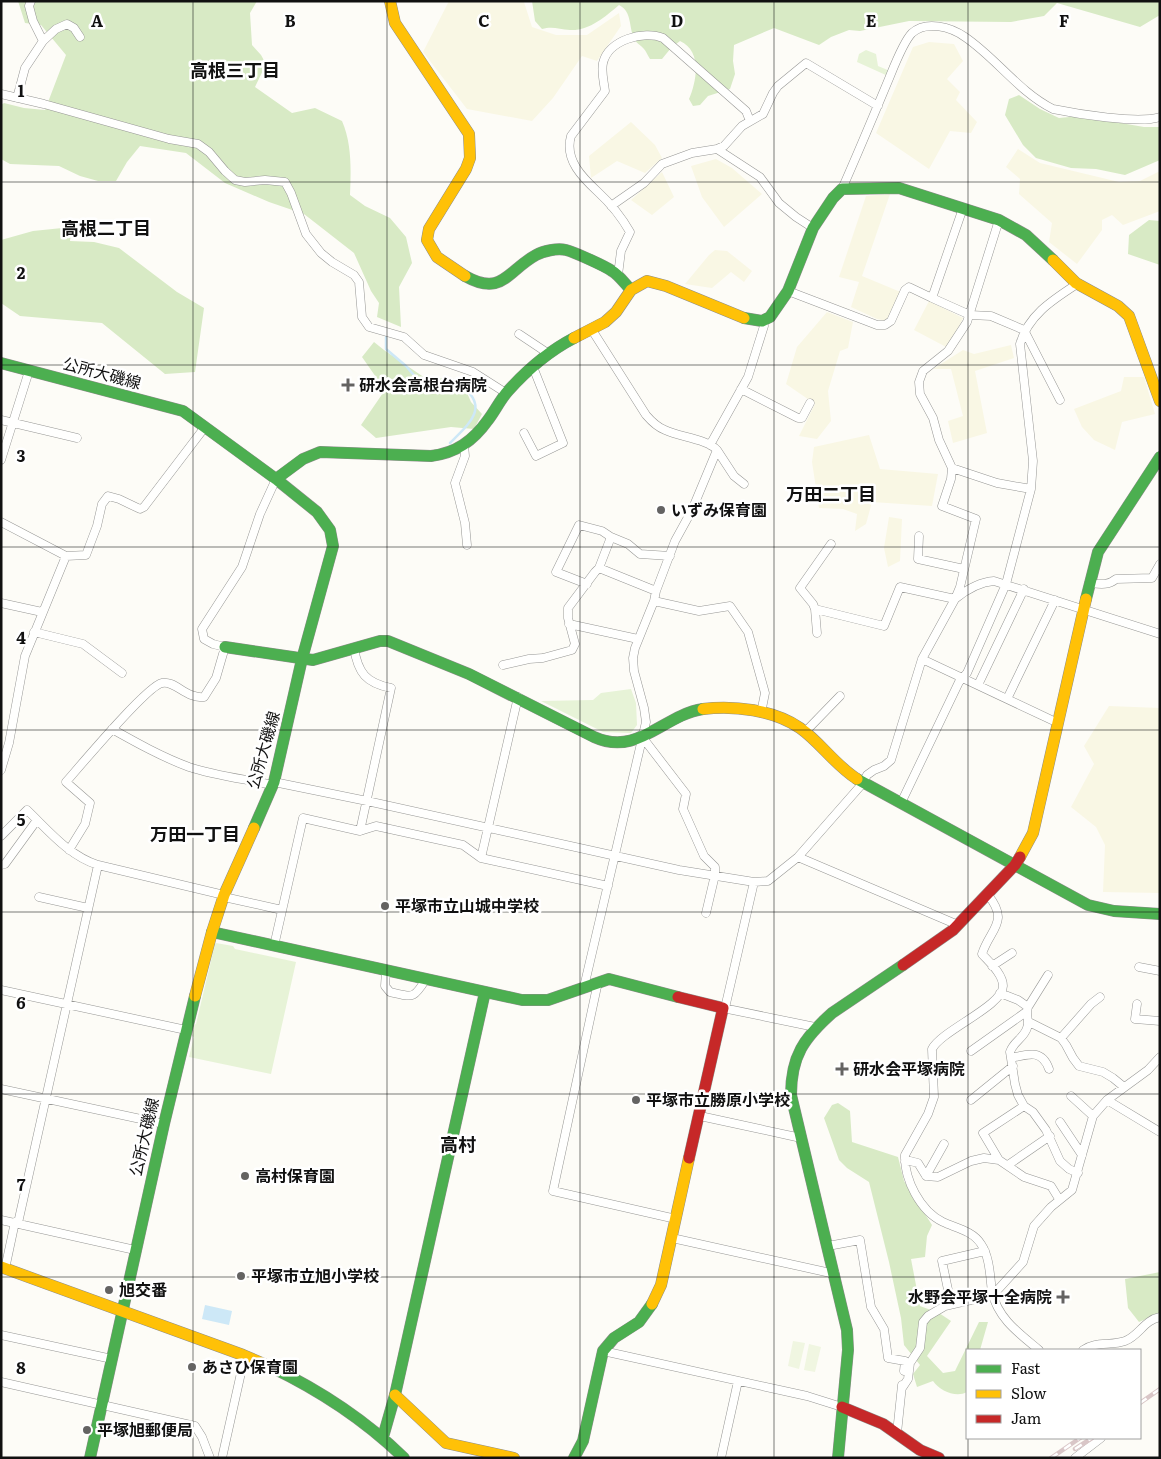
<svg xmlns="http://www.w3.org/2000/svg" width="1161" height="1459" viewBox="0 0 1161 1459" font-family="Literata,'Noto Sans JP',serif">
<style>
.farmland{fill:#f9f7e4}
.green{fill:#e7f3d7}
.forest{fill:#d8eac5}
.pitch{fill:#f0f6e1}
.water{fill:#cde8f7}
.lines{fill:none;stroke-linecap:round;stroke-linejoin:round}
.stream{stroke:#cde8f7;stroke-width:2.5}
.street-casing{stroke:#979795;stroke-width:9}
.fast-casing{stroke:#8e8d8b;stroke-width:12}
.slow-casing{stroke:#8e8d8b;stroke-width:12}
.jam-casing{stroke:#8e8d8b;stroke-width:12}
.street{stroke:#fffffe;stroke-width:8}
.fast{stroke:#4caf50;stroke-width:11}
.slow{stroke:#ffc107;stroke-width:11}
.jam{stroke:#c62828;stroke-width:11}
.rail-casing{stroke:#d9c6c7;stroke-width:4.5}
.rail{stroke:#fff;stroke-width:2.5;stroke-dasharray:8;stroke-linecap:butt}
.grid{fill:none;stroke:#111;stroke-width:1;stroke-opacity:0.55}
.poi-dot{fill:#646362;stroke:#fff;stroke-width:2}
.labels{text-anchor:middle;stroke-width:5;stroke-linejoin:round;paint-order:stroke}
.street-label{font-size:16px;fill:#111;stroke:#fff}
.poi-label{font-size:16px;font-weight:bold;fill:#111;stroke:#fff;text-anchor:start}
.neighbourhood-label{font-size:18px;font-weight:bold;fill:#111;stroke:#fff}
.grid-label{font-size:16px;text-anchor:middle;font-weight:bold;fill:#111;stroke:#fff;stroke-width:5;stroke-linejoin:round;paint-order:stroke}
</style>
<rect width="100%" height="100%" fill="#fdfcf7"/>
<path class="farmland" d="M449,1L524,2L532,27L556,35H587L619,13L621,26L597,61L582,56L553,98L532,121L467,109L423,52Z
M929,42L954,44L963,61L947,79L960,92L956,100L977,122L971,133L950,131L929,169L876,133L913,47Z
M631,122L655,145L662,158L645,173L617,161L591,178L589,156Z
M1018,149L1040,163L1119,182L1140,181L1160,171V211L1123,225L1112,215L1102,220V230L1077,264L1049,242L1052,223L1019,194L1020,179L1006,167Z
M716,159L732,168L762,194L724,227L702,197L691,166Z
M662,172L674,197L652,215L631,200Z
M890,194L862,276L903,293L887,321L877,319L851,307L859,282L839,277L866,196Z
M715,250L727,251L752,271L744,282L731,272L712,288L685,284L709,255Z
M929,301L963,318L948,348L914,330Z
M827,312L853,322L848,348L840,351L828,391L831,421L817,439L799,436L815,404L786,384L797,347Z
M1011,345L1014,358L975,371L987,433L953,443L948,421L963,416L951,369H933L963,350L974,354Z
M1124,377H1144L1155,414L1122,422L1115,450L1094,440L1082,427L1074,409L1121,391Z
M869,435L880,469L938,474L932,506L872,502L866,524L855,531L857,514L843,509L819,508L812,462L814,447Z
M889,517L902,519L900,561L888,567L884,548Z
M1109,706L1160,708V893L1103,892L1105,845L1096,827L1071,807L1094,764L1084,746Z"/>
<path class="green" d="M866,50L876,54L878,66L890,71L888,76L857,62L859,54Z
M631,689L636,703L637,725L631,733L603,732L541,701L593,700L601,693Z
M216,943L233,946L235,949L296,962L271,1074L189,1057L194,1037L192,1036L194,1025L196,1024L215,944Z"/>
<path class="forest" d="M18,1H257L250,13L252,45L261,55L266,64L255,87L292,113L315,108L342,121C352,144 351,170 350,195L365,206L390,218L406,237L412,263L399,287L401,327L377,317L379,303L371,291L354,253L304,214L269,202L225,183L186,153L140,146L127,162L116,181H98L80,176L59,166L10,164L1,159V105L4,103L24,108L45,110L66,55L41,25L25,23Z
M532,1H1160V15L1140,27L1057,3L1044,16L1011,22L909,21L860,31L849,30L831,37L819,45L774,28L734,45L733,61L735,74L730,89L708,96L700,105L693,106L689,99C697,80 702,51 680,41L671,48L662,59H650C648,56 646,51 644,49C641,45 637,44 635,40C628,28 633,12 619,5C605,17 589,31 570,30C559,29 552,26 542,29L535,21Z
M1019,95L1040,109L1059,118L1080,116L1144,127H1160V160L1125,175L1096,169L1071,168L1036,158L1023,145L1005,115L1009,99Z
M1149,220L1160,221V265L1128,254L1129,235Z
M72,227L70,241L94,242L119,248L177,292L204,308L195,372L165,374L102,323L20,316L1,303V240L33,231Z
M374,342L384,350L428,380L450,377L463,384L471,402L482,414L474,429L451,427L376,438L361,425L385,390L362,357Z
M838,1103L850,1111L852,1142L898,1157L904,1181L932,1225L927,1236L925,1257L911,1259L920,1306L939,1313L951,1321L927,1356L943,1373L955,1371L979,1322H988L980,1350H967V1392C956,1398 940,1391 933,1381L917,1387L913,1374L920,1365L904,1345L901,1318L889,1262L869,1182L847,1168L839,1160L824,1118L832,1105Z
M1160,1272V1313L1139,1322L1128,1308L1125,1279Z"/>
<path class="pitch" d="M793,1341L805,1343L799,1369L788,1366Z
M809,1344L821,1347L815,1372L804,1370Z"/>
<path class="water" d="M205,1305L232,1311L229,1325L202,1319Z"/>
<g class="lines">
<path class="stream" d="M386,337V349L406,366L417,379L428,385L436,387L458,383C491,406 471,422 450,443"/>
<g class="street-casing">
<path id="street" d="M43,41L56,29L67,24L74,28L80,37
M1,94L44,104L169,139L198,144L209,152L225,171L235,180L245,182L265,180L285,182L291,193L306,234L321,253L332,262L354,275L359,282L362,317L369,327L404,337L424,355L473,372L506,393
M17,98L25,68L43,41L33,21L29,6L31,1
M717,149L760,177L779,203L796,217L813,228
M842,189C858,153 873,117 888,81C893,69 903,42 912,33C926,20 951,27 965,37C996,58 1019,92 1053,109C1077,114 1138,124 1160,117
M611,206L644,183L662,164L692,153L717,149L724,146L742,126L763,114L773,93L778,86L806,63L878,106
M963,208L932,298L970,315L991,316L1024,330L1060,400
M618,275L621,251L630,232C622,218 610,203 598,192C583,178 564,160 571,136L605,91C604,82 601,72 603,63C608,40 644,30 663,38L746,111L750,121
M788,291L877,325H885L891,321L905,290L909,287L932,298
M519,334L549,354
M741,389L798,418H802L810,403
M1,420L77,438
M524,433L536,456L563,443L533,367
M464,445L465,456L455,483L465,523L467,545
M710,445L748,377L764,326L762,321
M717,450L734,476L744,484
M1,460L29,371
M952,468L997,483L1031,489
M1,522L66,556L86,555L97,526L102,504L108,496L119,499L140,509L144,507L205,427
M919,536L918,559L964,569
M831,544L800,588L813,604L815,609L884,626L900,587L955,599L960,587L976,519L942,506L951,479L952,468L939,440L933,418L920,394L919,382L923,371L948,351L967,322L999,220
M599,568L656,591
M1089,583C1099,584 1108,586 1116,579L1152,578L1160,564
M587,584L556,572L579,525L602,531L611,537
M654,601L699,611L730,606L748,632L765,693L761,713
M1,603L42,612
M815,609L817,633
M569,624L638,639
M34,632L83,644L122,673
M354,648C358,673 366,683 391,688L360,831
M922,659L1058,723
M503,665L529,659L543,658L572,650L575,644L568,618V608L595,572L599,568L611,537L628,544L640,554L670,556
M978,685L1024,589
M1007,699L1055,600
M112,729C137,743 162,757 189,767C216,776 245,779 273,785
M805,732L840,696
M643,738L686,794L683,809L704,856L715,867V875L706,913
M1,770L9,743L25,656L66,556
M274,782L367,801L679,870L754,882L768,881L798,857L863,783L867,775L874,770L884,766L891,760L922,659L955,599C966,590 980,582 994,581L1160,634
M901,803L959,682L967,673L1006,584L1031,489L1033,461L1020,344C1028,316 1051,301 1074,286L1076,283
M1,836L27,810C48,830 69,856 98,865
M69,850L85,824L90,803L66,782C80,766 147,686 162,683C175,680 186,699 204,697L216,678L225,647L213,644L204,639L202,629L242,567L260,514L276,479
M798,857L958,925
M481,858L518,697
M1,865L5,864L37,820
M988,895C1010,922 990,929 982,954C989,962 1003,974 1003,986C1003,1006 942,1030 932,1049L934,1097L928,1114L905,1155C904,1179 920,1211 943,1222C956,1228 973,1231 981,1244C990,1257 990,1277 992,1292C998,1319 1020,1334 1039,1350
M39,897L88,908
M224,897L282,910
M274,946L303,818L360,831L376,826L463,845L481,858L608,886
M992,966L1012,953
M1139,967L1160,971
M386,971L385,986L390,992C413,997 413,1000 426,979
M598,982L553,1191L676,1219
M584,987L646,722L644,708L634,671L633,658L635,648L654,601L656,591L675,541L692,510L717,450C707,439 679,437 665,430C657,427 652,422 646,415L592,330
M1,990L186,1030
M1000,993L1018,1000L1028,1007C1025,1015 1030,1020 1027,1028C1024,1038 1013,1042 1010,1052L1015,1084L1018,1095L1024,1106L1033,1112L1046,1130L1060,1161L1069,1169L1078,1173
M1137,1004L1135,1019L1160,1021
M1028,1007L1048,975
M723,1008L815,1027
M725,1008L754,882
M1029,1022L1061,1038L1066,1045L1073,1058L1079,1066L1103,1072L1113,1078L1124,1087
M1061,1038L1091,1004L1100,997
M971,1051L1026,1012
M1011,1058C1028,1054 1042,1049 1049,1069
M1,1089L164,1124
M1071,1096L1093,1116
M971,1100L1013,1066
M1107,1100L1160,1132
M1024,1106L983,1133L999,1160L1024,1177L1051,1186L1059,1199
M700,1116L801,1138
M1060,1122L1082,1155
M905,1162L910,1161L918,1163L926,1176L938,1177L971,1161L984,1158L999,1160
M1008,1165L1050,1136
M926,1176L944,1144
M1,1220L135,1250
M18,1223L98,865L224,895
M672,1238L835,1274
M828,1246L860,1240L871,1307L884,1329L888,1358L905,1361L904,1371
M5,1269L15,1222
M951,1304L942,1261L985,1251
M1,1335L112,1359
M1083,1350C1095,1341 1111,1346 1125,1341C1139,1336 1144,1320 1160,1317
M603,1351L807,1396L842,1407
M1,1382L195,1426L202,1437L210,1458
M902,1388L908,1379L910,1363L920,1348L923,1322L928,1316L945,1306L993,1295L1023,1262L1034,1226L1051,1207L1072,1190L1093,1116L1107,1100L1148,1070L1160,1057
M897,1433L902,1385
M222,1458L245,1355
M721,1458L738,1381
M1075,1458L1101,1438"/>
</g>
<g class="fast-casing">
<path id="fast" d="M465,276C502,297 507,271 536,255C543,251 557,248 566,250C574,252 605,266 612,271C619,275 625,284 631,290
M744,318L762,321L770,317L788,291L813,228L833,198L842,189L899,188L999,220L1026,235L1053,260
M1,363L183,411L276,479L317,512L330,530L333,546L302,659L274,782L254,828
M276,479L303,459L320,452L431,456C456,453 473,441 488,420C495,411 500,400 508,391C526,371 549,351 574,338
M1086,599L1098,552L1160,457
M225,647L313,660L380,641H388L469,674L594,737C638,757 663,715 703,709
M857,779L1088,905L1114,911L1160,914
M212,932L522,1000H548L609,979L678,997
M271,1367C321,1391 365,1420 404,1458
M383,1437L395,1395L485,992
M90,1458L164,1124L195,996
M574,1458L583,1441L603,1351L614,1338L639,1322L652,1304
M838,1458L848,1350L847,1330L791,1095C791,1056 804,1038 832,1013L903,965"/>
</g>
<g class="slow-casing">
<path id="slow" d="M390,1L395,23L469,134L470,158L466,169L429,229L427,240L437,257L465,276
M1053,260L1076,283L1118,306L1129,316L1160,401
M574,338L605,322L616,312L631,290L647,281L666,286L744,318
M703,709C734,705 774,710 800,728C820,742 835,765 857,779
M1020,857L1033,833L1086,599
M195,996L212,932L224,895L254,828
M1,1267L243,1355L271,1367
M652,1304L661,1285L689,1158
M395,1395L446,1443L514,1458"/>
</g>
<g class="jam-casing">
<path id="jam" d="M903,965L953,930L1015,865L1020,857
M678,997L723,1008L689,1158
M842,1407L883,1424L920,1450L939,1458"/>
</g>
<use href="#street" class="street"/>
<use href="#fast" class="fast"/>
<use href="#slow" class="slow"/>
<use href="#jam" class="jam"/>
<g class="rail-casing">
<path id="rail" d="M1140,1403L1160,1389
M1075,1449L1092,1438
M1051,1458L1080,1438"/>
</g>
<use href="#rail" class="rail"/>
</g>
<path class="grid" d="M193,1V1458M387,1V1458M580,1V1458M774,1V1458M968,1V1350M1,182H1160M1,365H1160M1,547H1160M1,730H1160M1,912H1160M1,1094H1160M1,1277H1160M968,1438V1458"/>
<g class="poi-dot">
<path d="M345.5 377.5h5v5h5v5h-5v5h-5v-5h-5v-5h5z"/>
<circle cx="661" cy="510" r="5"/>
<circle cx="385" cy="906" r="5"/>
<path d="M839.5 1061.5h5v5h5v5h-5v5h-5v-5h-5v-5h5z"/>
<circle cx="636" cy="1100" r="5"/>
<circle cx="245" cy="1176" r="5"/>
<circle cx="241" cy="1276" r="5"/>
<circle cx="109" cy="1290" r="5"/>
<path d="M1060.5 1289.5h5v5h5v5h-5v5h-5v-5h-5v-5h5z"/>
<circle cx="192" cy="1367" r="5"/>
<circle cx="87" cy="1430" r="5"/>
</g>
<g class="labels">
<g class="street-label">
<text transform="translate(102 373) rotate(15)" y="6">公所大磯線</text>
<text transform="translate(263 750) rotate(-74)" y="6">公所大磯線</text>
<text transform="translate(144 1137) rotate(-77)" y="6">公所大磯線</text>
</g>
<g class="poi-label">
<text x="359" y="391">研水会高根台病院</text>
<text x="671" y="516">いずみ保育園</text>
<text x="395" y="912">平塚市立山城中学校</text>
<text x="853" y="1075">研水会平塚病院</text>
<text x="646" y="1106">平塚市立勝原小学校</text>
<text x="255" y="1182">高村保育園</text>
<text x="251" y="1282">平塚市立旭小学校</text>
<text x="119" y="1296">旭交番</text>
<text x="1052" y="1303" text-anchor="end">水野会平塚十全病院</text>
<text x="202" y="1373">あさひ保育園</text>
<text x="97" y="1436">平塚旭郵便局</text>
</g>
<g class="neighbourhood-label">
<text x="235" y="77">高根三丁目</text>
<text x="106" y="235">高根二丁目</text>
<text x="831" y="501">万田二丁目</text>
<text x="195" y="841">万田一丁目</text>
<text x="458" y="1151">高村</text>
</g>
</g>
<g class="grid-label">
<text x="97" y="27">A</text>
<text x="290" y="27">B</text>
<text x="484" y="27">C</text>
<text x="677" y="27">D</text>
<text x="871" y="27">E</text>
<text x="1064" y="27">F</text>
<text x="21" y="97">1</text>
<text x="21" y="279">2</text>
<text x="21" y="462">3</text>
<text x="21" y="644">4</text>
<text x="21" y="826">5</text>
<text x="21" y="1009">6</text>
<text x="21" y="1191">7</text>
<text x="21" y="1374">8</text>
</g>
<rect width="1161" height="1459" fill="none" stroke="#111111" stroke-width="5"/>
<rect x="966" y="1349" width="175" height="90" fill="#ffffff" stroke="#a0a0a0"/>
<rect x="976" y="1365" width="25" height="8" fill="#4caf50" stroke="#a0a0a0"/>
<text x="1011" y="1374" font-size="15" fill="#111111">Fast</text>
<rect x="976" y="1390" width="25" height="8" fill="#ffc107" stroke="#a0a0a0"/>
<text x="1011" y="1399" font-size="15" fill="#111111">Slow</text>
<rect x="976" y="1415" width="25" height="8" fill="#c62828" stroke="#a0a0a0"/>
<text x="1011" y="1424" font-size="15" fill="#111111">Jam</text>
</svg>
